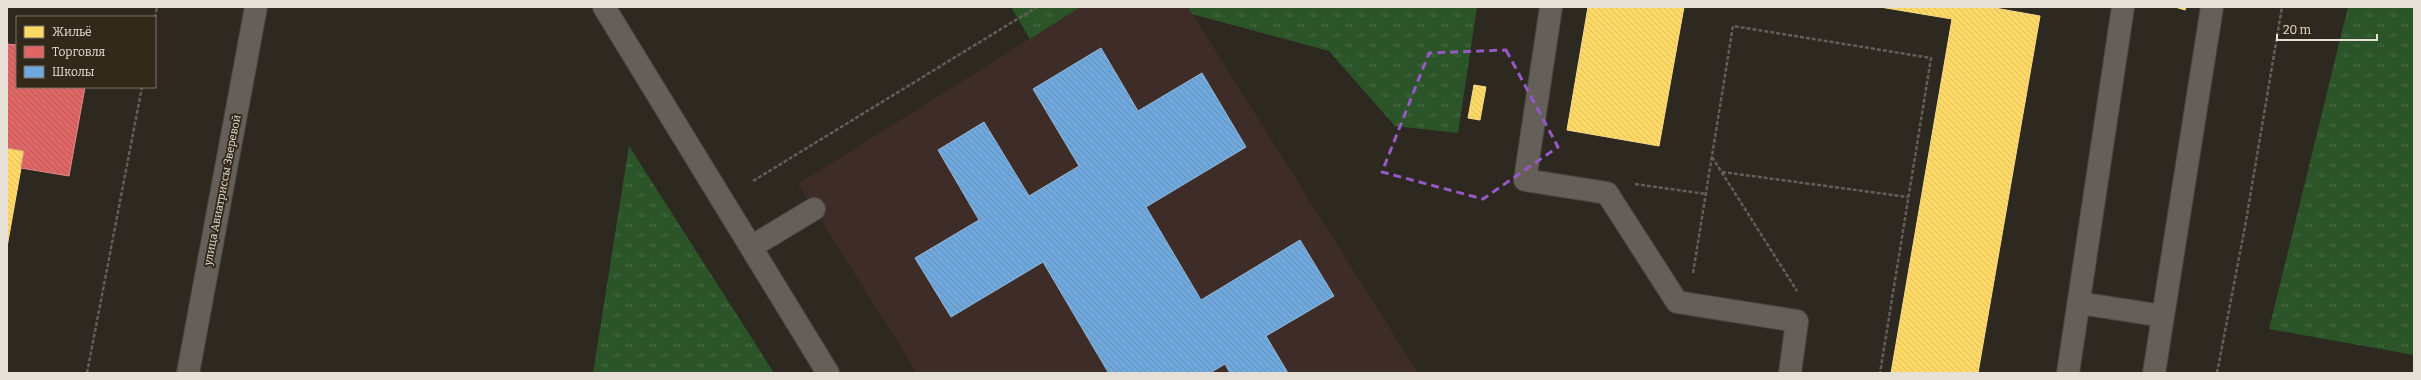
<svg xmlns="http://www.w3.org/2000/svg" width="2421" height="380" viewBox="0 0 2421 380" font-family="Bitter,serif">
<style>
.education{fill:#3d2c27}
.grass{fill:url(#grass-tufts)}
.homes{fill:url(#homes-back-hatch);stroke:#f8db88}
.shops{fill:url(#shops-back-hatch);stroke:#e28b88}
.schools{fill:url(#schools-back-hatch);stroke:#93b9da}
.lines{fill:none;stroke-linecap:round;stroke-linejoin:round}
.minor-casing{stroke:#4b463f;stroke-width:24}
.path{stroke:#635f58;stroke-width:2.5;stroke-dasharray:4 2;stroke-linecap:butt}
.minor{stroke:#645f59;stroke-width:22}
.marked{fill:none;stroke:#9659c5;stroke-width:3;stroke-dasharray:8 5;stroke-linejoin:round}
.labels{text-anchor:middle;stroke-width:4;stroke-linejoin:round;paint-order:stroke}
.street-label{font-size:11px;fill:#e7e0d7;stroke:#33291a}
</style>
<defs>
<pattern id="grass-tufts" width="24" height="20" patternUnits="userSpaceOnUse"><rect width="24" height="20" fill="#2b5528"/><path d="M3 7l-1-3M5 7V3M7 7l1-3M15 17l-1-3M17 17v-4M19 17l1-3" fill="none" stroke="#4a6d46"/></pattern>
<pattern id="homes-back-hatch" width="6" height="6" patternUnits="userSpaceOnUse"><rect width="6" height="6" fill="#ffd966"/><path d="M-1 5l2 2M0 0l6 6M5-1l2 2" fill="none" stroke="#dabb5e"/></pattern>
<pattern id="shops-back-hatch" width="6" height="6" patternUnits="userSpaceOnUse"><rect width="6" height="6" fill="#e06666"/><path d="M-1 5l2 2M0 0l6 6M5-1l2 2" fill="none" stroke="#b25c5b"/></pattern>
<pattern id="schools-back-hatch" width="6" height="6" patternUnits="userSpaceOnUse"><rect width="6" height="6" fill="#6fa8dc"/><path d="M-1 5l2 2M0 0l6 6M5-1l2 2" fill="none" stroke="#648fb5"/></pattern>
</defs>
<rect width="100%" height="100%" fill="#2d2820"/>
<path class="education" d="M1080,7H1188L1418,373H917L798,184Z"/>
<path class="grass" d="M1011,7H1080L1030,39Z
M1188,7H1477L1458,133L1395,126L1329,51L1192,14Z
M2348,7H2414V355L2269,329Z
M629,146L774,373H593Z"/>
<path class="homes" d="M1588,7H1684L1659,146L1567,130Z
M1880,7H1989L2040,16L1978,373H1891L1952,19Z
M2175,7H2186L2185,10Z
M1474,85L1486,87L1480,120L1468,118Z
M7,148L24,151L7,247Z"/>
<path class="shops" d="M7,44L17,45V87H85L69,176L21,168L24,151L7,148Z"/>
<path class="schools" d="M1101,48L1138,111L1202,73L1246,147L1146,207L1201,300L1300,240L1334,296L1266,336L1288,373H1230L1225,364L1210,373H1106L1108,372L1043,262L951,317L915,258L979,220L938,150L984,122L1029,196L1079,166L1033,89Z"/>
<g class="lines">
<g class="minor-casing">
<path id="minor" d="M604,7L828,373
M1551,7L1525,180L1607,193L1677,302L1797,321L1790,373
M751,247L814,209
M2079,303L2163,316
M188,373L256,7
M2068,373L2123,7
M2154,373L2212,7"/>
</g>
<path class="path" d="M155,18L157,7
M1712,157L1797,291
M1722,172L1908,197
M753,181L1037,7
M1635,184L1706,194
M1693,273L1733,26L1931,58L1880,373
M87,373L142,87
M2217,373L2246,221L2282,7"/>
<use href="#minor" class="minor"/>
</g>
<path class="marked" d="M1506,50L1558,147L1483,199L1382,172L1429,53Z"/>
<g class="labels">
<g class="street-label">
<text transform="translate(222 190) rotate(-79)" y="4">улица Авиатриссы Зверевой</text>
</g>
</g>
<rect width="2421" height="380" fill="none" stroke="#e7e0d7" stroke-width="16"/>
<rect x="16" y="16" width="140" height="72" fill="#33291a" stroke="#7b7266"/>
<rect x="24" y="26" width="20" height="12" fill="#ffd966" stroke="#7b7266"/>
<text x="52" y="36" font-size="12" fill="#e7e0d7">Жильё</text>
<rect x="24" y="46" width="20" height="12" fill="#e06666" stroke="#7b7266"/>
<text x="52" y="56" font-size="12" fill="#e7e0d7">Торговля</text>
<rect x="24" y="66" width="20" height="12" fill="#6fa8dc" stroke="#7b7266"/>
<text x="52" y="76" font-size="12" fill="#e7e0d7">Школы</text>
<path d="M2277 34v6h100v-6" fill="none" stroke="#e7e0d7" stroke-width="2"/>
<text x="2283" y="34" font-size="12" fill="#e7e0d7" stroke="#33291a" stroke-width="3" paint-order="stroke">20 m</text>
</svg>
